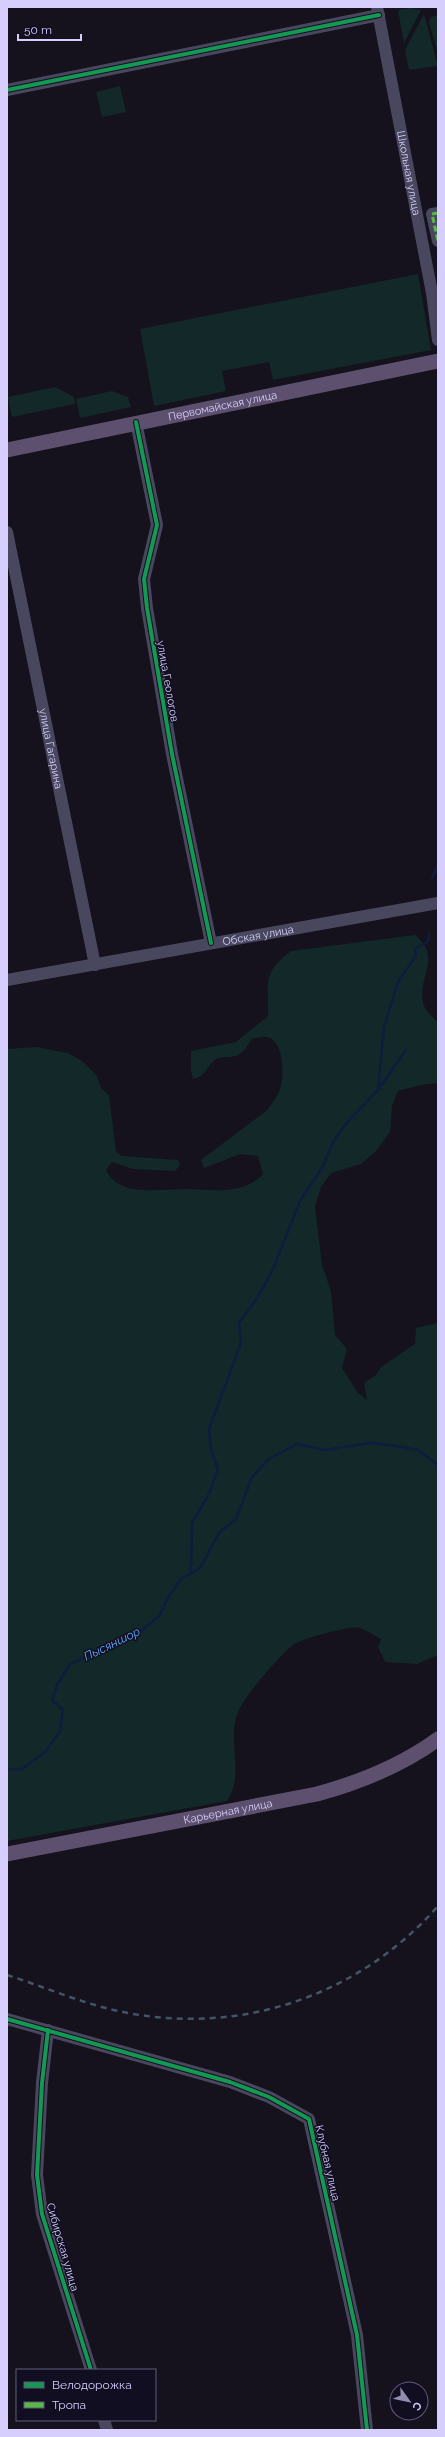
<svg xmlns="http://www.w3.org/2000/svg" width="445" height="2437" viewBox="0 0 445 2437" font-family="Raleway,sans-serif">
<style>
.green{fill:#122829}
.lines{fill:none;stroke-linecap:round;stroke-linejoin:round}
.stream{stroke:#0d1c3f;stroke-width:2.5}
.minor{stroke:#49475e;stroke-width:12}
.major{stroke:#5d506f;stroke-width:15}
.rail{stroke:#425567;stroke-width:2.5;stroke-dasharray:6 5;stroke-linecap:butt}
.quiet{stroke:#58b947;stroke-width:3;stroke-dasharray:6 3;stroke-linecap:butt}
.cycleway-casing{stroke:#120e22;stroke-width:6}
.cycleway{stroke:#139951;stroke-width:4}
.labels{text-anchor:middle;stroke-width:3;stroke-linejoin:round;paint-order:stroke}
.street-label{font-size:11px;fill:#d6cffe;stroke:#120e22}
.water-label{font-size:12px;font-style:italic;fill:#5eacfd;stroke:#120e22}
</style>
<rect width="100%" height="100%" fill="#15121d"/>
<path class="green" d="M410,8L421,10L404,43L398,10Z
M424,14L438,66L409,70L405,50Z
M438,15V54L429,22L431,17Z
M120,86L126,112L102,117L96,92Z
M418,274L431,350L273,380L269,362L222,371L226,391L154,406L140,329Z
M55,387L74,397L75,404L12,417L8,397Z
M112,391L128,397L131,407L80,418L76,399Z
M415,935C445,959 413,980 425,1008C427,1013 434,1018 438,1022V1083L421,1085L398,1091L392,1106L390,1132L376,1151L361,1164L331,1173L321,1187L315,1207L322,1265L331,1291L335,1335L347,1349L342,1368L358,1393L367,1400L364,1383L376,1375L381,1367L415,1344L416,1328L438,1323V1655L417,1664L385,1662L378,1647L381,1639C375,1636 367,1630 360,1628C351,1625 301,1639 293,1645C281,1654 244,1697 239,1710C225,1740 246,1773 227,1801L7,1841V1049L36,1047L68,1053L82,1061L97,1076L101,1088L109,1095L116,1152L122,1156L178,1160L180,1165L175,1171L133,1169L112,1162L106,1170C120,1199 162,1188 188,1189C213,1190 244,1195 263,1174L258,1156L240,1154L204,1168L201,1160L266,1111C271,1105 277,1097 280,1089C284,1077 284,1049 273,1040C267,1035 260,1037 252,1039C248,1045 243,1054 235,1056C229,1058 223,1056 216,1059C206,1066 208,1075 193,1079L191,1071V1051L236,1042L268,1016C269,982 261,974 291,951Z"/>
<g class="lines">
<path class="stream" d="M432,878L438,865
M378,1090L384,1027L398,982L416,956L415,949L428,941L429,933
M191,1573L192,1523L209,1494L218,1470L211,1449L209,1429L241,1343L239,1323L258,1297L274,1267L300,1201L322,1168L333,1142L344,1126L378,1090L406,1050
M7,1769H22L46,1751L60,1731L63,1710L52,1700L58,1683L70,1664L140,1632L159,1616L169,1596L181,1579L200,1568L219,1533L236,1519L252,1477L269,1459L297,1444L325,1450L369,1443L390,1445L418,1450L438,1465"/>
<g class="minor">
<path id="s1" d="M377,7L432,293L438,340"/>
<path d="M7,90L379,15"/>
<path d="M438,213L432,214L438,241"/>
<path d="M136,422L157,525L144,579L147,608L172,754L211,943"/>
<path id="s2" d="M7,532L95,965"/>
<path id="s3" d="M7,980L438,903"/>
<path d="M7,2019L230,2082L269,2097L309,2119L357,2335L367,2430"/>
<path d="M48,2030L42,2083L37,2175L42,2214L91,2370"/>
<path d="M104,2420L107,2430"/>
</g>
<g class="major">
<path id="s4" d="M7,450L438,361"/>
<path id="s5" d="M7,1854L317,1794C361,1782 401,1766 438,1739"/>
</g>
<path class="rail" d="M7,1975C45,1987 83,2004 123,2012C240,2036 359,1996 438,1906"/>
<path class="quiet" d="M438,213L432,214L438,241"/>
<g class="cycleway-casing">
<path id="cycleway" d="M7,90L379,15
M136,422L157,525L144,579L147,608L172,754L211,943
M7,2019L230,2082L269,2097L309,2119L357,2335L367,2430
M48,2030L42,2083L37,2175L42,2214L91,2370"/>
</g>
<use href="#cycleway" class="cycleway"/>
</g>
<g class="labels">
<g class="street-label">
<text dy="4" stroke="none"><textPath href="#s1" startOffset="169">Школьная улица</textPath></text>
<text dy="4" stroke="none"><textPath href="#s4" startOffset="220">Первомайская улица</textPath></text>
<text transform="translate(168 681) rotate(80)" y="4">улица Геологов</text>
<text dy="4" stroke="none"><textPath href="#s2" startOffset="221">улица Гагарина</textPath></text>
<text dy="4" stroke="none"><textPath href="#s3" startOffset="255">Обская улица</textPath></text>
<text dy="4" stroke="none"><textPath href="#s5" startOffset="225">Карьерная улица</textPath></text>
<text transform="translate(328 2163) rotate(77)" y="4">Клубная улица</text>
<text transform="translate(63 2247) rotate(74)" y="4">Сибирская улица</text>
</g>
<g class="water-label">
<text transform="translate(112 1644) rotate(-26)" y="4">Пысяншор</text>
</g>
</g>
<rect width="445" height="2437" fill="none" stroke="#d6cffe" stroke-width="16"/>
<rect x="16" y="2369" width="140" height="52" fill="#120e22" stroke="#605b7a"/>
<rect x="24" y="2382" width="20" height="6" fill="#139951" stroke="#605b7a"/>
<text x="52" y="2389" font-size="12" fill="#d6cffe">Велодорожка</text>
<rect x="24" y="2402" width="20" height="6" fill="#58b947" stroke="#605b7a"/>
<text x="52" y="2409" font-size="12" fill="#d6cffe">Тропа</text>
<g transform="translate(409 2401) rotate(123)"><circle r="19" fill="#120e22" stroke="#605b7a"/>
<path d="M0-3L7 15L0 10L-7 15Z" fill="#928daf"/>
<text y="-6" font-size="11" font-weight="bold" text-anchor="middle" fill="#d6cffe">С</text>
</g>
<path d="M18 34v6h63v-6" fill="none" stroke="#d6cffe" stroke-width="2"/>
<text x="24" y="34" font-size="12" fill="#d6cffe" stroke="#120e22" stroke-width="3" paint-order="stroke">50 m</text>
</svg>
